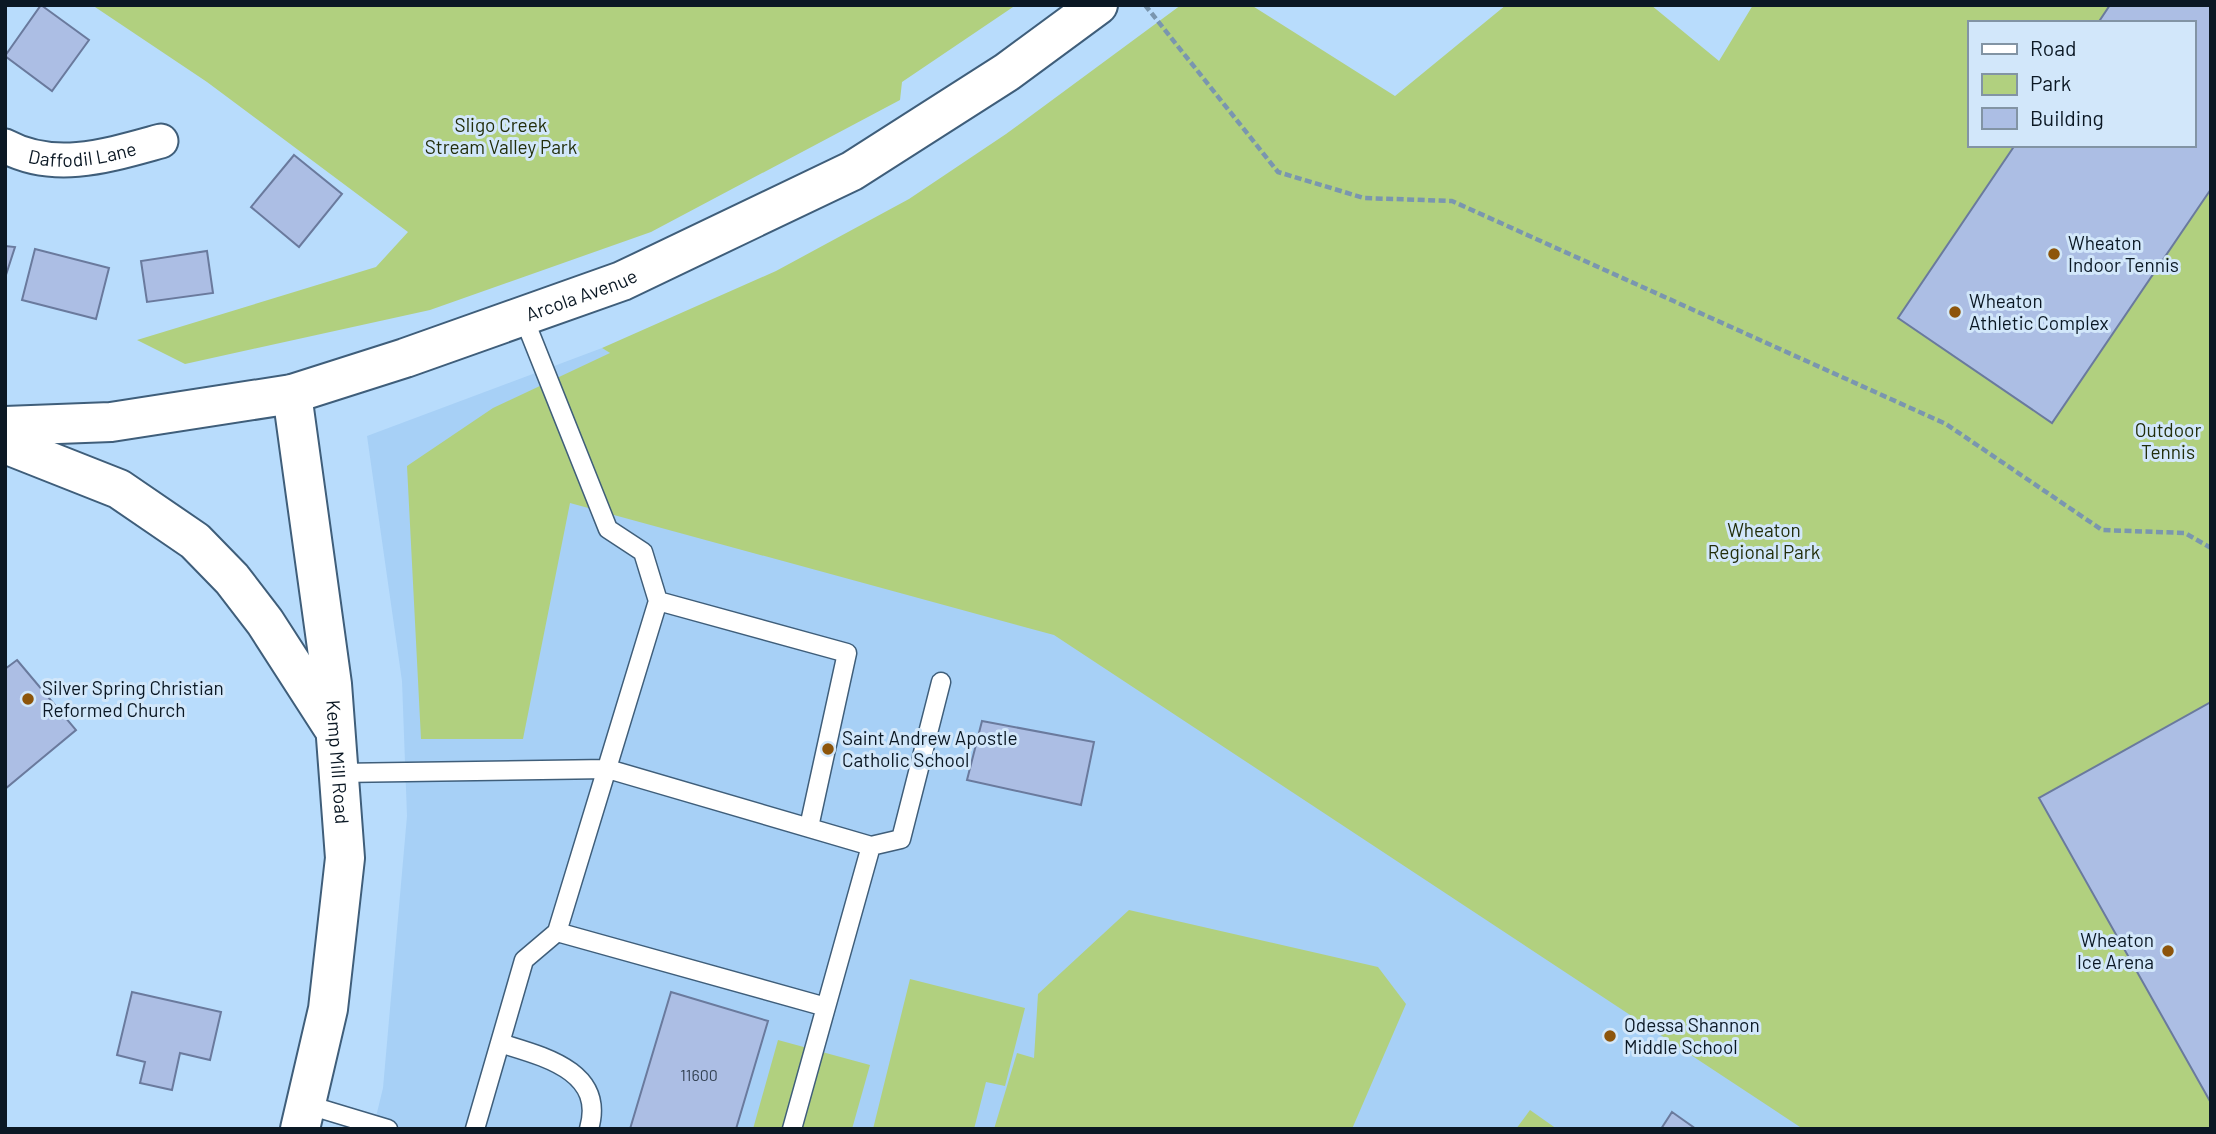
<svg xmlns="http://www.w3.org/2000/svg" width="2216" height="1134" viewBox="0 0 2216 1134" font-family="Barlow,sans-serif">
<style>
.built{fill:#a7d0f6}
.green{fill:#b1d07f;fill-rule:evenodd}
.building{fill:#acbee4;stroke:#6a7a9d;stroke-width:2}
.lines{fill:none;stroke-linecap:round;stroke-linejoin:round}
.service-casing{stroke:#3f5e7a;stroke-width:21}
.minor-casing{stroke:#3f5e7a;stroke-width:37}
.tertiary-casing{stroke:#3f5e7a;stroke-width:42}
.path{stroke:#7a96af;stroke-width:4.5;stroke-dasharray:7 3.5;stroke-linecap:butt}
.service{stroke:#fff;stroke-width:18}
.minor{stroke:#fff;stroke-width:33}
.tertiary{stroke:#fff;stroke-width:38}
.poi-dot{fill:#8d550b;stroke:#d2e7fa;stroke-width:2.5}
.labels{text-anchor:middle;stroke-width:6;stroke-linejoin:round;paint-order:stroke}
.number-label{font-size:16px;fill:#334254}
.park-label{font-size:19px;fill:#222e0b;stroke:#d2e7fa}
.street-label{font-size:19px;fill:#0b1824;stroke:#d2e7fa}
.poi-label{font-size:19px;fill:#0b1824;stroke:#d2e7fa;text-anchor:start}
</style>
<rect width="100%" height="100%" fill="#b8dcfc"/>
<path class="built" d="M602,348L1867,1129H373L383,1088L407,816L402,681L367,436Z"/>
<path class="green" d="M92,5H1016L902,82L900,100L651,232L430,310L185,364L137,340L376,267L408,232L207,82Z
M1181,5H1251L1395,96L1506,5H1651L1719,61L1753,5H2211V1129H1803L1054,635L570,503L523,739H421L407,466L493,408L610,353L602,348L776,271L909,199L1006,134ZM1969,23H2193V145H1969Z
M1129,910L1378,967L1406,1004L1352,1129H994L1017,1053L1034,1058L1038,994Z
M910,979L1025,1008L1005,1086L986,1082L974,1129H873Z
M778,1040L870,1065L852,1129H753Z
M1530,1110L1557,1129H1516Z"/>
<path class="building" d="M41,5L89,40L52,91L5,56Z
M2110,5H2211V189L2052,423L1898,318L2015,145H2193V23H2098Z
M294,155L342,194L299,247L251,207Z
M5,246L15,247L5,278Z
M35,249L109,268L96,319L22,300Z
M207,251L213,293L147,302L141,261Z
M17,660L76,730L5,789V669Z
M2211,702V1103L2039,798Z
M982,721L1094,742L1081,805L967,780Z
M132,992L221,1012L210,1060L180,1053L172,1090L140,1083L145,1062L117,1055Z
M671,992L768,1021L736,1129H630Z
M1672,1112L1696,1129H1661Z"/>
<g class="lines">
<g class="service-casing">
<path id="service" d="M658,601L847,653L809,827
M338,773L608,769L871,846L901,839L941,682
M557,932L826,1007L871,846
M500,1043C541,1056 606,1070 589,1129
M305,1104L388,1129
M475,1129L524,960L557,932L658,601L643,552L608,529L523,316
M792,1129L826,1007"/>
</g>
<g class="minor-casing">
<g id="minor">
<path id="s1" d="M5,146C55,173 110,155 161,141"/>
</g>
</g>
<g class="tertiary-casing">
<g id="tertiary">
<path id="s2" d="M292,394L332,684L345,858L328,1009L300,1129"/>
<path id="s3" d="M5,426L111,422L292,394L405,358L622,281L852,171L1007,72L1098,5"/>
<path d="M5,444L119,489L195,541L232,579L265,622L332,726"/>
</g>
</g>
<path class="path" d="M1145,5L1278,172L1364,198L1452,201L1946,424L2102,530L2185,533L2211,548"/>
<use href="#service" class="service"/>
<use href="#minor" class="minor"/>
<use href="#tertiary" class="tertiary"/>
</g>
<g class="poi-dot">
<circle cx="2054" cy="254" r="7"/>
<circle cx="1955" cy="312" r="7"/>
<circle cx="28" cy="699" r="7"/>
<circle cx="828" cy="749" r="7"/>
<circle cx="2168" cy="951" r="7"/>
<circle cx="1610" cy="1036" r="7"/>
</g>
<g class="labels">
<g class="number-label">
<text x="699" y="1081">11600</text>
</g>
<g class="park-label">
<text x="501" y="132">Sligo Creek<tspan x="501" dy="22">Stream Valley Park</tspan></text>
<text x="2168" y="437">Outdoor<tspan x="2168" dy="22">Tennis</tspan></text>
<text x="1764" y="537">Wheaton<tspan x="1764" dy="22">Regional Park</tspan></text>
</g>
<g class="street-label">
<text dy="7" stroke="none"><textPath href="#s1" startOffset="80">Daffodil Lane</textPath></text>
<text dy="7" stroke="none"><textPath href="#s3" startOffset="595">Arcola Avenue</textPath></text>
<text dy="7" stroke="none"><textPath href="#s2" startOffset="371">Kemp Mill Road</textPath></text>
</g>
<g class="poi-label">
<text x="2068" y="250">Wheaton<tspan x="2068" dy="22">Indoor Tennis</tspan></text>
<text x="1969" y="308">Wheaton<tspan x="1969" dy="22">Athletic Complex</tspan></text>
<text x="42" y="695">Silver Spring Christian<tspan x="42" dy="22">Reformed Church</tspan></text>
<text x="842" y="745">Saint Andrew Apostle<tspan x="842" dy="22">Catholic School</tspan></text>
<text x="2154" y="947" text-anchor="end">Wheaton<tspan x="2154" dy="22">Ice Arena</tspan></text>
<text x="1624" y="1032">Odessa Shannon<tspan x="1624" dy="22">Middle School</tspan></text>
</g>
</g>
<rect width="2216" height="1134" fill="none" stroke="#0b1824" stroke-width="14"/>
<rect x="1968" y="21" width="228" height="126" fill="#d2e7fa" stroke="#8294a4" stroke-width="2"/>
<rect x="1982" y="44" width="35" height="10" fill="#ffffff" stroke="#8294a4" stroke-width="2"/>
<text x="2030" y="56" font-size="21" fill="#0b1824">Road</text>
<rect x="1982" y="74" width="35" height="21" fill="#b1d07f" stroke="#8294a4" stroke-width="2"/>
<text x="2030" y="91" font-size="21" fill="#0b1824">Park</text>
<rect x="1982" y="108" width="35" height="21" fill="#acbee4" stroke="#8294a4" stroke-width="2"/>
<text x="2030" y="126" font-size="21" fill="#0b1824">Building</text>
</svg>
